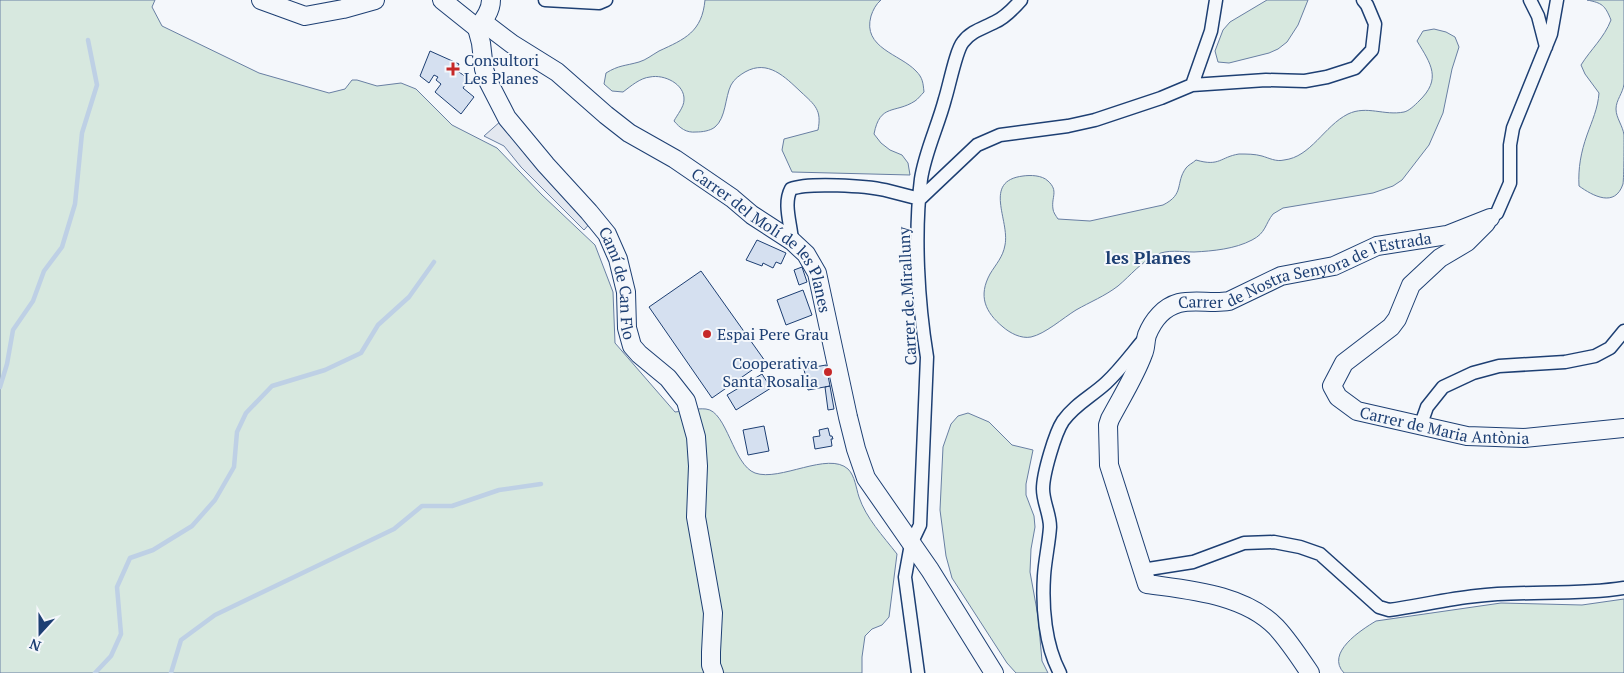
<svg xmlns="http://www.w3.org/2000/svg" width="1624" height="673" viewBox="0 0 1624 673" font-family="'PT Serif',serif">
<style>
.green{fill:#d7e8df;stroke:#687fa3}
.parking{fill:#e3e8f0;stroke:#687fa3}
.lines{fill:none;stroke-linecap:round;stroke-linejoin:round}
.stream{stroke:#bed0e5;stroke-width:4.5}
.building{fill:#d5e0f0;stroke:#1d3f73}
.street-casing{stroke:#1d3f73;stroke-width:15}
.secondary-casing{stroke:#1d3f73;stroke-width:20}
.street{stroke:#f4f7fb;stroke-width:12}
.secondary{stroke:#f4f7fb;stroke-width:18}
.poi-dot{fill:#c62828;stroke:#f4f7fb;stroke-width:2}
.labels{text-anchor:middle;stroke-width:4;stroke-linejoin:round;paint-order:stroke}
.poi-label{font-size:16px;fill:#1d3f73;stroke:#f4f7fb;text-anchor:start}
.street-label{font-size:16px;fill:#1d3f73;stroke:#f4f7fb}
.neighbourhood-label{font-size:18px;font-weight:bold;fill:#1d3f73;stroke:#f4f7fb}
</style>
<rect width="100%" height="100%" fill="#f4f7fb"/>
<path class="green" d="M0,0H155L152,7L162,26L259,73L329,93L345,89L352,80H357L377,86L401,83L416,89L452,125L497,148L542,195L595,245L613,292L615,343L675,412C685,411 696,408 706,409C727,411 733,465 755,473C780,482 828,451 848,469C855,476 856,488 859,497C866,518 883,536 897,554L889,617L882,625L872,629L865,636L862,657V673H0Z
M705,0H881C876,4 873,10 871,16C862,48 900,54 916,71C923,78 923,83 924,92C921,95 918,99 915,101C895,114 880,103 874,134L881,143L890,150L902,155L908,163L910,175L792,172L782,150L784,139L818,130C822,110 815,105 801,92C785,77 768,59 745,72C740,75 734,79 731,85C725,97 726,118 715,127C710,131 702,132 696,132C686,133 680,128 674,121C677,115 684,107 684,100C685,84 664,74 650,77C640,78 631,86 623,92L612,91L604,84L606,73C619,65 625,66 639,62C646,60 652,55 659,51C685,39 702,32 705,0Z
M1267,0H1308L1298,25L1287,42L1278,49L1269,53L1229,63L1218,62L1215,51L1223,30L1230,22Z
M1587,0H1624C1624,28 1624,57 1624,84C1623,93 1616,100 1616,109C1616,118 1623,126 1624,135C1624,145 1624,176 1623,184C1615,208 1593,196 1579,186C1578,168 1581,152 1587,135C1592,121 1598,108 1599,93L1585,74L1581,65C1591,49 1604,38 1611,20C1605,5 1602,3 1587,0Z
M1434,29L1446,32L1455,37L1459,47L1452,69L1443,113L1429,145L1402,180L1393,186L1373,193L1283,208C1280,210 1276,212 1273,214C1265,224 1266,233 1252,240C1235,249 1213,251 1194,252C1182,252 1167,249 1156,255C1141,262 1131,275 1118,286C1105,296 1090,302 1076,310C1063,318 1045,334 1031,337C1021,339 1010,333 1003,327C985,312 978,296 990,274C996,264 1003,257 1005,245C1010,220 982,181 1023,176C1030,175 1042,175 1048,181C1059,191 1051,197 1053,209C1053,212 1056,216 1058,219L1090,221L1163,205C1185,194 1175,183 1186,168C1188,165 1193,163 1196,160C1220,167 1220,157 1239,154C1247,154 1255,154 1262,156C1269,158 1276,162 1284,160C1311,157 1324,126 1348,114C1367,105 1384,116 1404,112C1409,111 1415,105 1419,101C1442,79 1431,64 1417,41L1423,31Z
M968,413L989,422L1012,445L1033,450L1026,484V495L1034,516L1035,527L1031,549L1030,572L1038,616L1042,661L1048,673H1016L1007,663L952,578L946,556L940,510L943,447L951,424L958,416Z
M1624,599V673H1344C1325,653 1361,630 1376,621L1501,603L1582,605Z"/>
<path class="parking" d="M502,120L592,221L584,230L521,167L504,146L484,136Z"/>
<g class="lines">
<path class="stream" d="M0,387L7,364L13,330L33,301L44,271L62,247L75,204L82,133L97,85L88,40
M95,673L111,656L121,634L117,587L130,558L153,550L192,526L215,500L234,467L237,432L246,413L272,386L325,370L361,353L378,325L409,297L434,262
M171,673L181,640L215,615L394,529L422,506H452L499,490L541,484"/>
</g>
<path class="building" d="M430,51L459,64L456,70L469,79L463,88L474,97L461,114L435,92L441,84L436,80L438,77L434,75L429,83L420,76Z
M757,240L786,253L781,264L776,262L773,268L763,263L762,266L746,260Z
M802,267L807,282L799,285L794,270Z
M701,271L765,361L712,398L649,307Z
M803,290L812,315L786,325L777,300Z
M826,365L830,386L808,390L804,369Z
M762,374L771,388L736,410L727,395Z
M830,386L834,409L828,410L825,387Z
M764,426L769,451L748,455L743,430Z
M828,428L830,436H832L833,439H831L832,446L815,449L813,437L820,436L819,430Z"/>
<g class="lines">
<g class="street-casing">
<path id="street" d="M545,0L599,3L606,0
M1530,0L1538,16L1546,47
M1192,85L1211,31L1216,0
M920,199L977,145L1000,135L1068,126L1095,120L1161,98L1192,85L1266,80L1305,81L1327,77L1355,68L1372,50L1375,24L1367,5L1363,0
M1490,218L1497,213L1510,183V145L1513,128L1551,34L1557,0
M792,241C791,224 783,204 791,189C808,182 867,186 885,190C897,193 908,196 920,199
M1421,424L1427,407L1443,387L1473,373L1499,366L1565,362L1595,356L1610,348L1624,331
M1142,570L1193,562L1244,543L1274,542L1300,547L1320,554L1379,607L1389,610C1418,606 1447,599 1476,596C1525,590 1575,596 1624,588
M918,673L905,577L911,544L920,525L927,357C918,302 914,234 921,179C925,152 938,126 945,99C949,87 956,50 963,42C971,31 984,28 995,22C1004,18 1014,8 1021,0
M1060,673C1045,645 1042,607 1044,576C1045,560 1049,543 1050,527C1050,514 1043,502 1043,489C1043,474 1055,433 1063,421C1074,405 1092,396 1106,383C1121,369 1133,352 1146,337"/>
</g>
<g class="secondary-casing">
<g id="secondary">
<path d="M261,0L305,16L343,9L375,0"/>
<path d="M442,0L477,28"/>
<path id="s1" d="M483,22L512,44L557,72L606,115L629,133L675,159L732,198L752,215L792,241L806,254L817,273L848,417L856,449L866,478L930,570L994,673"/>
<path id="s2" d="M477,28L481,43L484,69L488,81L507,118L546,165L589,212L607,234L618,259L626,292L627,328L632,346L639,354L668,378L686,401L696,437L698,466L696,517L713,613L711,652V665L714,673"/>
<path d="M477,28C484,20 491,11 491,0"/>
<path id="s3" d="M1486,223L1467,242L1440,258L1411,285L1397,319L1391,327L1344,363L1332,386L1338,397L1357,411L1467,436L1524,438L1624,428"/>
<path id="s4" d="M1310,673C1300,658 1289,641 1276,627C1244,594 1189,590 1147,584L1109,465L1108,425L1110,419C1121,398 1135,376 1143,354C1146,348 1145,341 1147,335C1153,320 1164,307 1179,303C1195,299 1213,304 1229,301L1281,276L1334,266L1377,246L1447,235L1490,218"/>
</g>
</g>
<use href="#street" class="street"/>
<use href="#secondary" class="secondary"/>
</g>
<g class="poi-dot">
<path d="M450.5 61.5h5v5h5v5h-5v5h-5v-5h-5v-5h5z"/>
<circle cx="707" cy="334" r="5"/>
<circle cx="828" cy="372" r="5"/>
</g>
<g class="labels">
<g class="poi-label">
<text x="464" y="66">Consultori<tspan x="464" dy="18">Les Planes</tspan></text>
<text x="717" y="340">Espai Pere Grau</text>
<text x="818" y="369" text-anchor="end">Cooperativa<tspan x="818" dy="18">Santa Rosalia</tspan></text>
</g>
<g class="street-label">
<text dy="6" stroke="none"><textPath href="#s1" startOffset="360">Carrer del Molí de les Planes</textPath></text>
<text dy="6" stroke="none"><textPath href="#s4" startOffset="638">Carrer de Nostra Senyora de l'Estrada</textPath></text>
<text dy="6" stroke="none"><textPath href="#s2" startOffset="300">Camí de Can Flo</textPath></text>
<text transform="translate(907 296) rotate(-93)" y="6">Carrer de Miralluny</text>
<text dy="6" stroke="none"><textPath href="#s3" startOffset="355">Carrer de Maria Antònia</textPath></text>
</g>
<g class="neighbourhood-label">
<text x="1148" y="264">les Planes</text>
</g>
</g>
<g transform="translate(40 633) rotate(201)" stroke="#f4f7fb" stroke-width="4" paint-order="stroke">
<path d="M0-4L9 19L0 12L-9 19Z" fill="#1d3f73"/>
<text y="-8" font-size="14" font-weight="bold" text-anchor="middle" fill="#1d3f73">N</text>
</g>
</svg>
